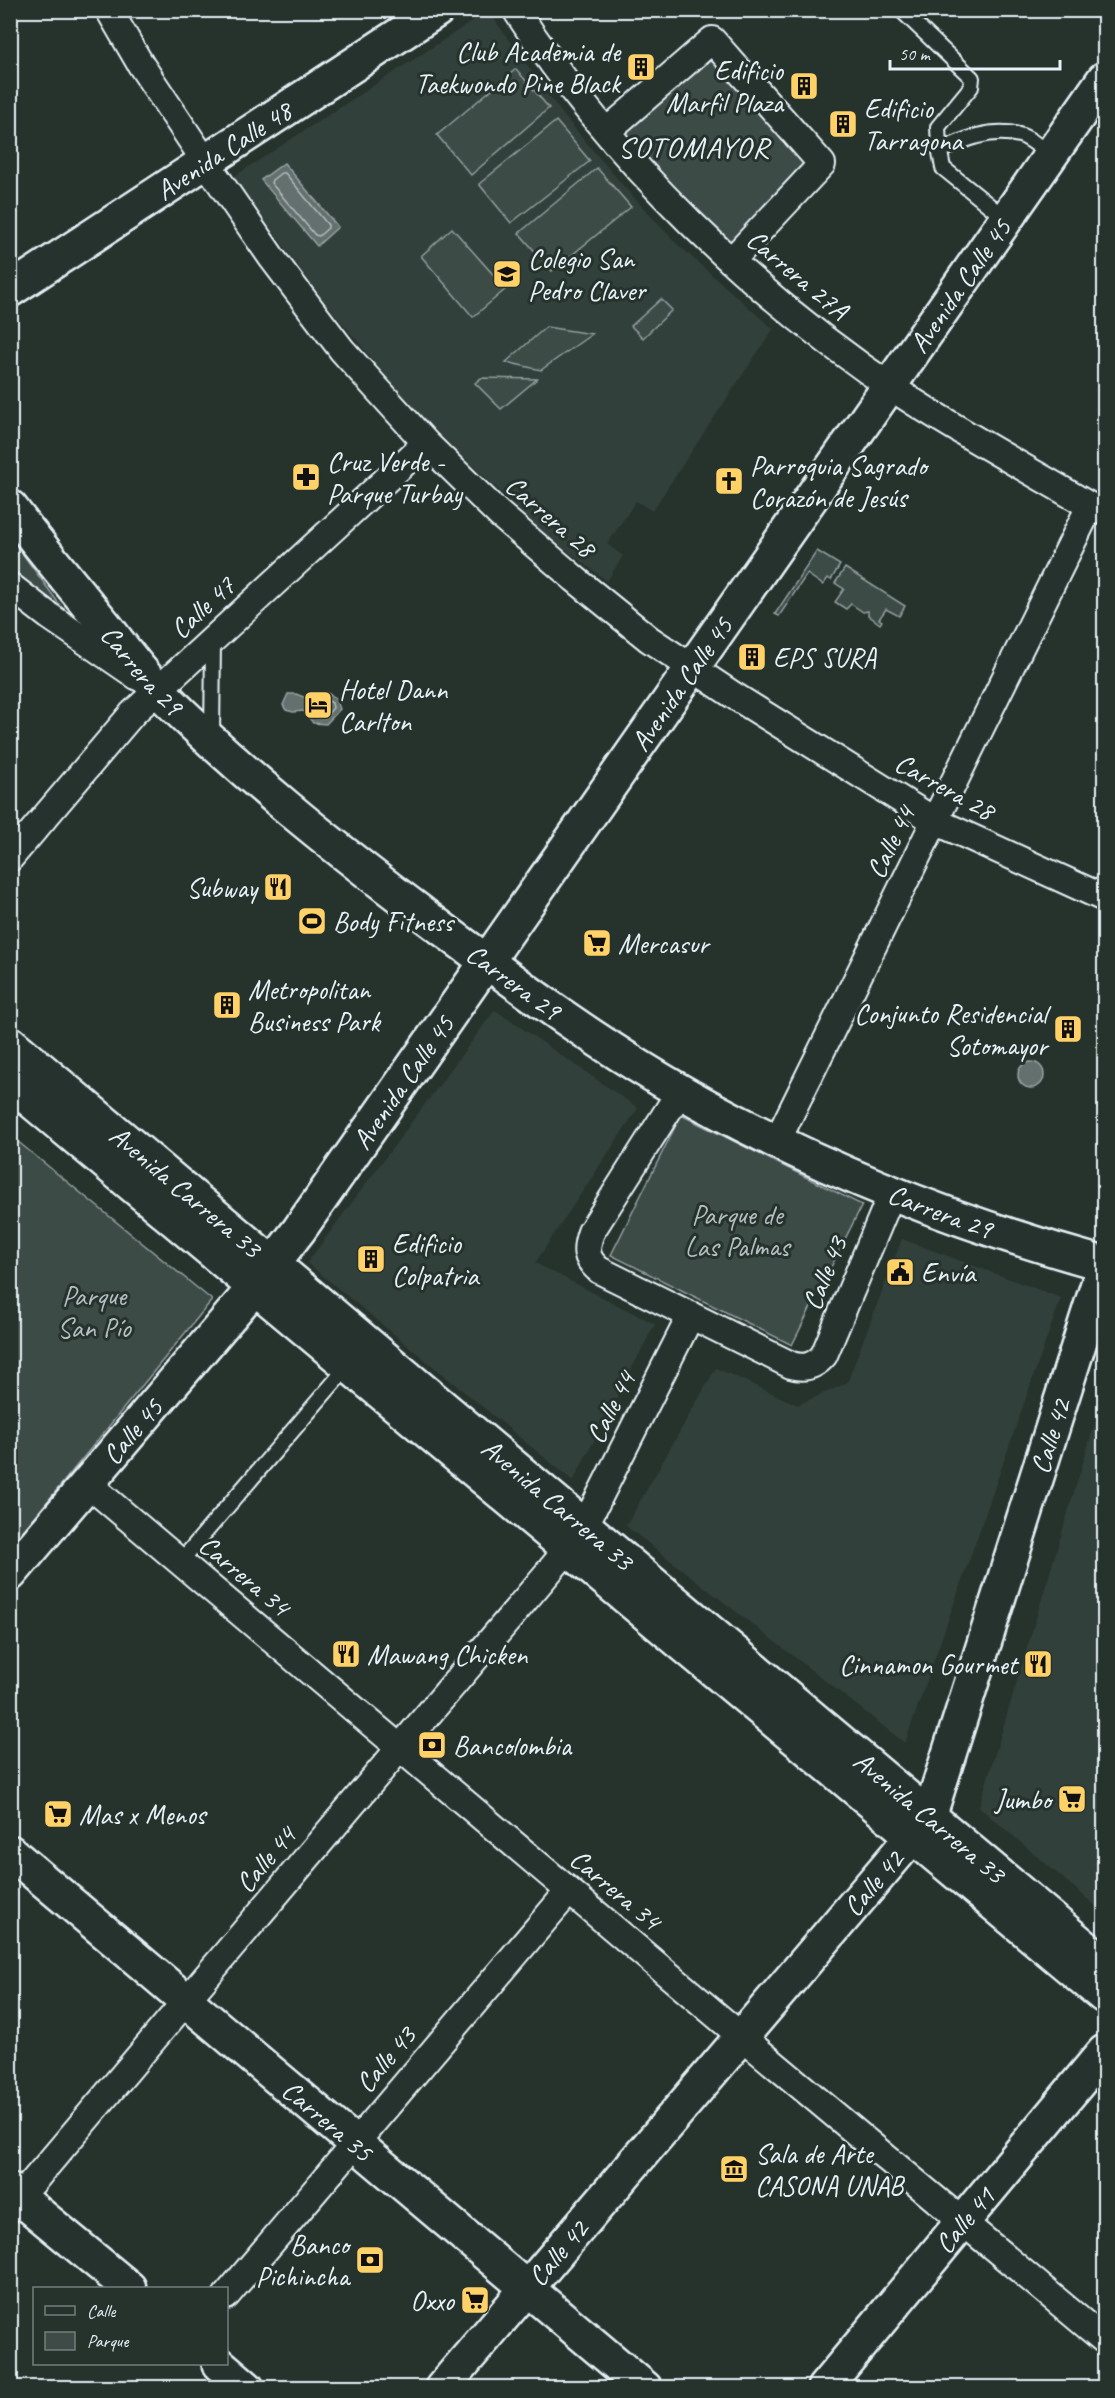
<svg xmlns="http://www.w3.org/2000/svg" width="1115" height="2398" viewBox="0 0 1115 2398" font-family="Caveat,sans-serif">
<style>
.built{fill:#333f3a}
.green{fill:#3e4b47;stroke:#939ea0;stroke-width:1.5}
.water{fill:#636f6d;stroke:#98a3a5;stroke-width:1.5}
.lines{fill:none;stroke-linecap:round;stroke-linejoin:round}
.shore{stroke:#b3bdc0;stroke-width:1.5}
.lane-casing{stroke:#e8f1f8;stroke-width:18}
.street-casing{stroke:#e8f1f8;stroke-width:30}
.secondary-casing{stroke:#e8f1f8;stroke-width:38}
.primary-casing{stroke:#e8f1f8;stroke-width:38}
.lane{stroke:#26332d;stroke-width:14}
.street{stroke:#26332d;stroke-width:26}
.secondary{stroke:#26332d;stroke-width:33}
.primary{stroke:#26332d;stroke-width:33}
.labels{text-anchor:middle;stroke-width:6;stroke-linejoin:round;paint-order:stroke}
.poi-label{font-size:28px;fill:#e8f1f8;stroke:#26332d;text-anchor:start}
.street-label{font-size:28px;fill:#e8f1f8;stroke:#26332d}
.park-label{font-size:28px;fill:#b5bfc3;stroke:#26332d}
.neighbourhood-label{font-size:30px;letter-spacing:1.5px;fill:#e8f1f8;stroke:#26332d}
</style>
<rect width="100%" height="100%" fill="#26332d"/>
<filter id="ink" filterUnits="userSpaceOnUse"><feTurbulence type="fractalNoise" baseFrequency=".0167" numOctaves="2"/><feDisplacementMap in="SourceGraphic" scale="12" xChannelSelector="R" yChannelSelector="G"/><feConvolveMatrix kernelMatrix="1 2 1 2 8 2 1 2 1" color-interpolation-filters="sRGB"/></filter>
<g filter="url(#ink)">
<path class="built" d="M488,11L563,115L625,188L676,243L773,329L652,511L636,501L607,544L623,556L607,581L545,534L417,413L324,301L233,177Z
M495,1010L638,1108L535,1263L655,1324L573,1481L307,1263Z
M902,1239L1061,1298L905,1743L626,1526L716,1368L798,1405L847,1383Z
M1104,1393V1913L979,1807Z"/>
<path class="green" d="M711,47L815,166L732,251L618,125Z
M516,69L549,108L471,175L437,135Z
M556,121L590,161L511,223L479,184Z
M597,168L631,207L552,271L519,233Z
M452,228L506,289L473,317L421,256Z
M661,299L672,310L643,338L631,326Z
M546,327L592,334L541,370L506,362Z
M481,378L537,379L501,409L475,383Z
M11,538L68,616L11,568Z
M817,551L840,565L831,580L828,578L823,585L807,574L779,616L775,614Z
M845,568L905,606L899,616L886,609L879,619L882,621L880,624L868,615V611L863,612L851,604L846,609L835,602L844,589L835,583Z
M681,1115L862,1205L792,1345L611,1255Z
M11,1136L212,1300L11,1546Z"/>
<path class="water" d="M284,163L338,227L317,246L261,180Z
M327,693L336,698L340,709L326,724L313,723L304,711L293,712L286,710L283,705L288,694H296L311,700Z
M1018 1075a13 13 0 1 1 26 0a13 13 0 1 1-26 0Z"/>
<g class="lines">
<path class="shore" d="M281,173H285L328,225V228L319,236L315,235L271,183L272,180Z
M327,700L332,703L333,708L324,718H317L310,707Z"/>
<g class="lane-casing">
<path id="lane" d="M901,10L972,78L971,87L938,127L939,147L943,168L1006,219
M940,151C964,139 991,128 1019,135C1029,137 1042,149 1051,156
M212,738L213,641
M180,1562L348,1366"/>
</g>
<g class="street-casing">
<path id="street" d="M109,10L141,65L199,152L272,258L342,350L426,443L499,514L575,579L649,639L733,695L935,821L1104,898
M516,10C612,160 755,297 903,395C964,435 1028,469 1090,506L1104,512
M607,131L712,40L822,164L731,261
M10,586L49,616L138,677
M10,858L133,713L426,443
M681,1090L591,1232C585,1249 585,1258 599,1270L791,1365C805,1369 815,1366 824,1355L892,1193
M777,1141L1090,506
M88,1484L742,2037L1104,2340
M584,1527L691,1315
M10,2209L568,1549
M226,2296L569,1891"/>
</g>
<g class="secondary-casing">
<g id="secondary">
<path id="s1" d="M10,507C40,547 72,585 104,624C122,647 140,672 160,692C240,772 330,844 420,912C512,981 605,1051 707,1106C833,1174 966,1226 1104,1264"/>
<path id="s2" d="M10,1574L254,1288"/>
<path id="s3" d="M10,1852L645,2388"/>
<path d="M10,2190L129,2288"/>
<path d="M219,2364L247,2388"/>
<path id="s4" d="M442,2388L929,1817L1104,1265"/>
<path id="s5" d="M824,2388L1104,2052"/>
</g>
</g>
<g class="primary-casing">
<g id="primary">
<path id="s6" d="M10,290L437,10"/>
<path id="s7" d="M10,1043L1104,1963"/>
<path d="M10,1083L1104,1996"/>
<path id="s8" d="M254,1288L299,1230L1104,79"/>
</g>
</g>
<use href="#lane" class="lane"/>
<use href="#street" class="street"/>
<use href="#secondary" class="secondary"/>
<use href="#primary" class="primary"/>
</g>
</g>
<defs>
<g id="building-square" transform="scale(1.5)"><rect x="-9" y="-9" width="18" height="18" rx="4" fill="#ffd166" stroke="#26332d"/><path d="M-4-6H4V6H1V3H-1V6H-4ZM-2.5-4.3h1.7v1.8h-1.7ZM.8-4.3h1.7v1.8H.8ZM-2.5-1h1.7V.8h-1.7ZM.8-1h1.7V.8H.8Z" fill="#111"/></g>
<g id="school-square" transform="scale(1.5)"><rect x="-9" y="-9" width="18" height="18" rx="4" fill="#ffd166" stroke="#26332d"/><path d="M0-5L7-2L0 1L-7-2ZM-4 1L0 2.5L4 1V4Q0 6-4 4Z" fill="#111"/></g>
<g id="pharmacy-square" transform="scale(1.5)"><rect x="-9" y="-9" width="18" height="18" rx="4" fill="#ffd166" stroke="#26332d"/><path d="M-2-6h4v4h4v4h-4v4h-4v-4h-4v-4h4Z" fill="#111"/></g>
<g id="church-square" transform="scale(1.5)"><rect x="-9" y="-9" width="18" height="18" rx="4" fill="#ffd166" stroke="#26332d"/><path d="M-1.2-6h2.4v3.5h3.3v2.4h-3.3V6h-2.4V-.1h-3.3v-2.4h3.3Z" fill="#111"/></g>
<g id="hotel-square" transform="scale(1.5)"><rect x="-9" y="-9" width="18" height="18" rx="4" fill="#ffd166" stroke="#26332d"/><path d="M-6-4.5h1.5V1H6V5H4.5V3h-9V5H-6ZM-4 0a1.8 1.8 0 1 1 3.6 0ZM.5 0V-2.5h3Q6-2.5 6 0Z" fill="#111"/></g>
<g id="restaurant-square" transform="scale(1.5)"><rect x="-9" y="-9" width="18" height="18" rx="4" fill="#ffd166" stroke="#26332d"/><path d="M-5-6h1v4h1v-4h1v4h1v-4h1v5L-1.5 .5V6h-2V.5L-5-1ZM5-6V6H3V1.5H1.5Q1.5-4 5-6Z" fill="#111"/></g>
<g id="stadium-square" transform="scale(1.5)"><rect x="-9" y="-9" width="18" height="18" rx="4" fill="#ffd166" stroke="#26332d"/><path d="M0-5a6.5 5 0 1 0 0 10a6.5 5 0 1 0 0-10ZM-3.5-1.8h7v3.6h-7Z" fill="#111"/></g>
<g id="supermarket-square" transform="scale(1.5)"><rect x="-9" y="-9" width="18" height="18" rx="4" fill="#ffd166" stroke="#26332d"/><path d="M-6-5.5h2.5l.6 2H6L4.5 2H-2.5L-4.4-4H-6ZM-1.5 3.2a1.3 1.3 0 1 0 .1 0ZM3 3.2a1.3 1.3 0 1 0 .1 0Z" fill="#111"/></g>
<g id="civic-square" transform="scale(1.5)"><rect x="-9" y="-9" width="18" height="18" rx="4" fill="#ffd166" stroke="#26332d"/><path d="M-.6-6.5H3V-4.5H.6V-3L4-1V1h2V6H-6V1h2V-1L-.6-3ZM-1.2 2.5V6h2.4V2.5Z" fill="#111"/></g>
<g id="bank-square" transform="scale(1.5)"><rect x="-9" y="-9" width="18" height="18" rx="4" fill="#ffd166" stroke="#26332d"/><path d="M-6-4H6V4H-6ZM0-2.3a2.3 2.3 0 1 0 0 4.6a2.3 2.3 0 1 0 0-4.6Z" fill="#111"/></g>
<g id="museum-square" transform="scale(1.5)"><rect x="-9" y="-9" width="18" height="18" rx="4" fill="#ffd166" stroke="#26332d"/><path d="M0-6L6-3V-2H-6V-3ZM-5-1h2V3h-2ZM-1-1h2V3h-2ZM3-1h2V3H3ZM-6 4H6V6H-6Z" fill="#111"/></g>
</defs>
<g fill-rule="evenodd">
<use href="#building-square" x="641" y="67"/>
<use href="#building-square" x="804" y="86"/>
<use href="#building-square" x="843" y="124"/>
<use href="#school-square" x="507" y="274"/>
<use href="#pharmacy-square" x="306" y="477"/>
<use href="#church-square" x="729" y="481"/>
<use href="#building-square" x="752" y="657"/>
<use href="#hotel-square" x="318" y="705"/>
<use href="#restaurant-square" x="278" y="887"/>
<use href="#stadium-square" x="312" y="921"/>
<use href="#supermarket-square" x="597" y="943"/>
<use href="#building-square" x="227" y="1005"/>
<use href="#building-square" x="1068" y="1029"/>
<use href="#building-square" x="371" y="1259"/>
<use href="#civic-square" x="900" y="1272"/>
<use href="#restaurant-square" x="346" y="1654"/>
<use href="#restaurant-square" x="1038" y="1664"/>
<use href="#bank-square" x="432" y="1745"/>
<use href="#supermarket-square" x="1072" y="1799"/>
<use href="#supermarket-square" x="58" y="1814"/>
<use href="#museum-square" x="734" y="2169"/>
<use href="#bank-square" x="370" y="2260"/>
<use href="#supermarket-square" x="475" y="2300"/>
</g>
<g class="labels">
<g class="poi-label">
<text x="620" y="61" text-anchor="end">Club Academia de<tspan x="620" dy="32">Taekwondo Pine Black</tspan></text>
<text x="783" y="80" text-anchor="end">Edificio<tspan x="783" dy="32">Marfil Plaza</tspan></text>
<text x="864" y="118">Edificio<tspan x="864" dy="32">Tarragona</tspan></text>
<text x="528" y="268">Colegio San<tspan x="528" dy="32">Pedro Claver</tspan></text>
<text x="327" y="471">Cruz Verde -<tspan x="327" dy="32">Parque Turbay</tspan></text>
<text x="750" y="475">Parroquia Sagrado<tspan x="750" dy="32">Corazón de Jesús</tspan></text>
<text x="773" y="667">EPS SURA</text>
<text x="339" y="699">Hotel Dann<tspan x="339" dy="32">Carlton</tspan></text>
<text x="257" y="897" text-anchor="end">Subway</text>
<text x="333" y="931">Body Fitness</text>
<text x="618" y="953">Mercasur</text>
<text x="248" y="999">Metropolitan<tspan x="248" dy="32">Business Park</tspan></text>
<text x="1047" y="1023" text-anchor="end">Conjunto Residencial<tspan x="1047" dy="32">Sotomayor</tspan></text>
<text x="392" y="1253">Edificio<tspan x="392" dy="32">Colpatria</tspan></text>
<text x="921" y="1282">Envía</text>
<text x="367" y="1664">Mawang Chicken</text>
<text x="1017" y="1674" text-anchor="end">Cinnamon Gourmet</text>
<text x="453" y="1755">Bancolombia</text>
<text x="1051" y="1809" text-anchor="end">Jumbo</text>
<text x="79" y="1824">Mas x Menos</text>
<text x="755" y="2163">Sala de Arte<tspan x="755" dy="32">CASONA UNAB</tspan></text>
<text x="349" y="2254" text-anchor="end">Banco<tspan x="349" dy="32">Pichincha</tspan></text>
<text x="454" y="2310" text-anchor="end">Oxxo</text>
</g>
<g class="street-label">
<text dy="10" stroke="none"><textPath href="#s6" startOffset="255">Avenida Calle 48</textPath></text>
<text transform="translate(798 274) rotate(40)" y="10">Carrera 27A</text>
<text dy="10" stroke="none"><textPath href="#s8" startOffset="1226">Avenida Calle 45</textPath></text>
<text transform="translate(551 516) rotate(41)" y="10">Carrera 28</text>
<text transform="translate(202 607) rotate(-43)" y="10">Calle 47</text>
<text dy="10" stroke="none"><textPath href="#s1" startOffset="210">Carrera 29</textPath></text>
<text dy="10" stroke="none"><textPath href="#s8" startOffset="740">Avenida Calle 45</textPath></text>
<text transform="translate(945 786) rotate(29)" y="10">Carrera 28</text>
<text transform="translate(890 842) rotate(-64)" y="10">Calle 44</text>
<text dy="10" stroke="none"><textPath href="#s1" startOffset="696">Carrera 29</textPath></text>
<text dy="10" stroke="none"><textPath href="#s8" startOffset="254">Avenida Calle 45</textPath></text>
<text dy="10" stroke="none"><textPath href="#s7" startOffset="230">Avenida Carrera 33</textPath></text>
<text dy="10" stroke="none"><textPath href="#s1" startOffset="1182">Carrera 29</textPath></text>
<text transform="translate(824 1273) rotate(-68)" y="10">Calle 43</text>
<text transform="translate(610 1407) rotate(-63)" y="10">Calle 44</text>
<text dy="10" stroke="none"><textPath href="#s2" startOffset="188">Calle 45</textPath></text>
<text dy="10" stroke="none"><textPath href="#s4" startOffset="1150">Calle 42</textPath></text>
<text dy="10" stroke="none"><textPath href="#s7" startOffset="716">Avenida Carrera 33</textPath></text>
<text transform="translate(245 1575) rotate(40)" y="10">Carrera 34</text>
<text dy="10" stroke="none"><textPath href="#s7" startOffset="1202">Avenida Carrera 33</textPath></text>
<text transform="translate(265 1859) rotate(-50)" y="10">Calle 44</text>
<text dy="10" stroke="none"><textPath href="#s4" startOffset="664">Calle 42</textPath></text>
<text transform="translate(616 1889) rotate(40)" y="10">Carrera 34</text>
<text transform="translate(385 2059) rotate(-50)" y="10">Calle 43</text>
<text dy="10" stroke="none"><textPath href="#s3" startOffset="416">Carrera 35</textPath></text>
<text dy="10" stroke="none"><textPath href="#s5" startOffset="219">Calle 41</textPath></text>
<text dy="10" stroke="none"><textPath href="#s4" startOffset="178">Calle 42</textPath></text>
</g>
<g class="park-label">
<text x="737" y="1224">Parque de<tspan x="737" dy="32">Las Palmas</tspan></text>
<text x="94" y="1305">Parque<tspan x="94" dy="32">San Pío</tspan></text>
</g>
<g class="neighbourhood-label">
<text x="694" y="157">SOTOMAYOR</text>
</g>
</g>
<rect width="1115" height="2398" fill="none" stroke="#26332d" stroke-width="36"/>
<rect x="18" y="18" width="1079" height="2362" fill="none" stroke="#e8f1f8" stroke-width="2" filter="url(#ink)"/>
<rect x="33" y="2287" width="195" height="78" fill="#26332d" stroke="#747f7e" stroke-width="1.5"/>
<rect x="45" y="2306" width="30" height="9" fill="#26332d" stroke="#747f7e" stroke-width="1.5"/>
<text x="87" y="2317" font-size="18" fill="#e8f1f8">Calle</text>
<rect x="45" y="2332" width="30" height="18" fill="#3e4b47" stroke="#747f7e" stroke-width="1.5"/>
<text x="87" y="2347" font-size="18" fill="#e8f1f8">Parque</text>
<path d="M890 60v9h170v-9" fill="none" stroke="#e8f1f8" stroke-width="3"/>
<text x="899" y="60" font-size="18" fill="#e8f1f8" stroke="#26332d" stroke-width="4.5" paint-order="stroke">50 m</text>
</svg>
